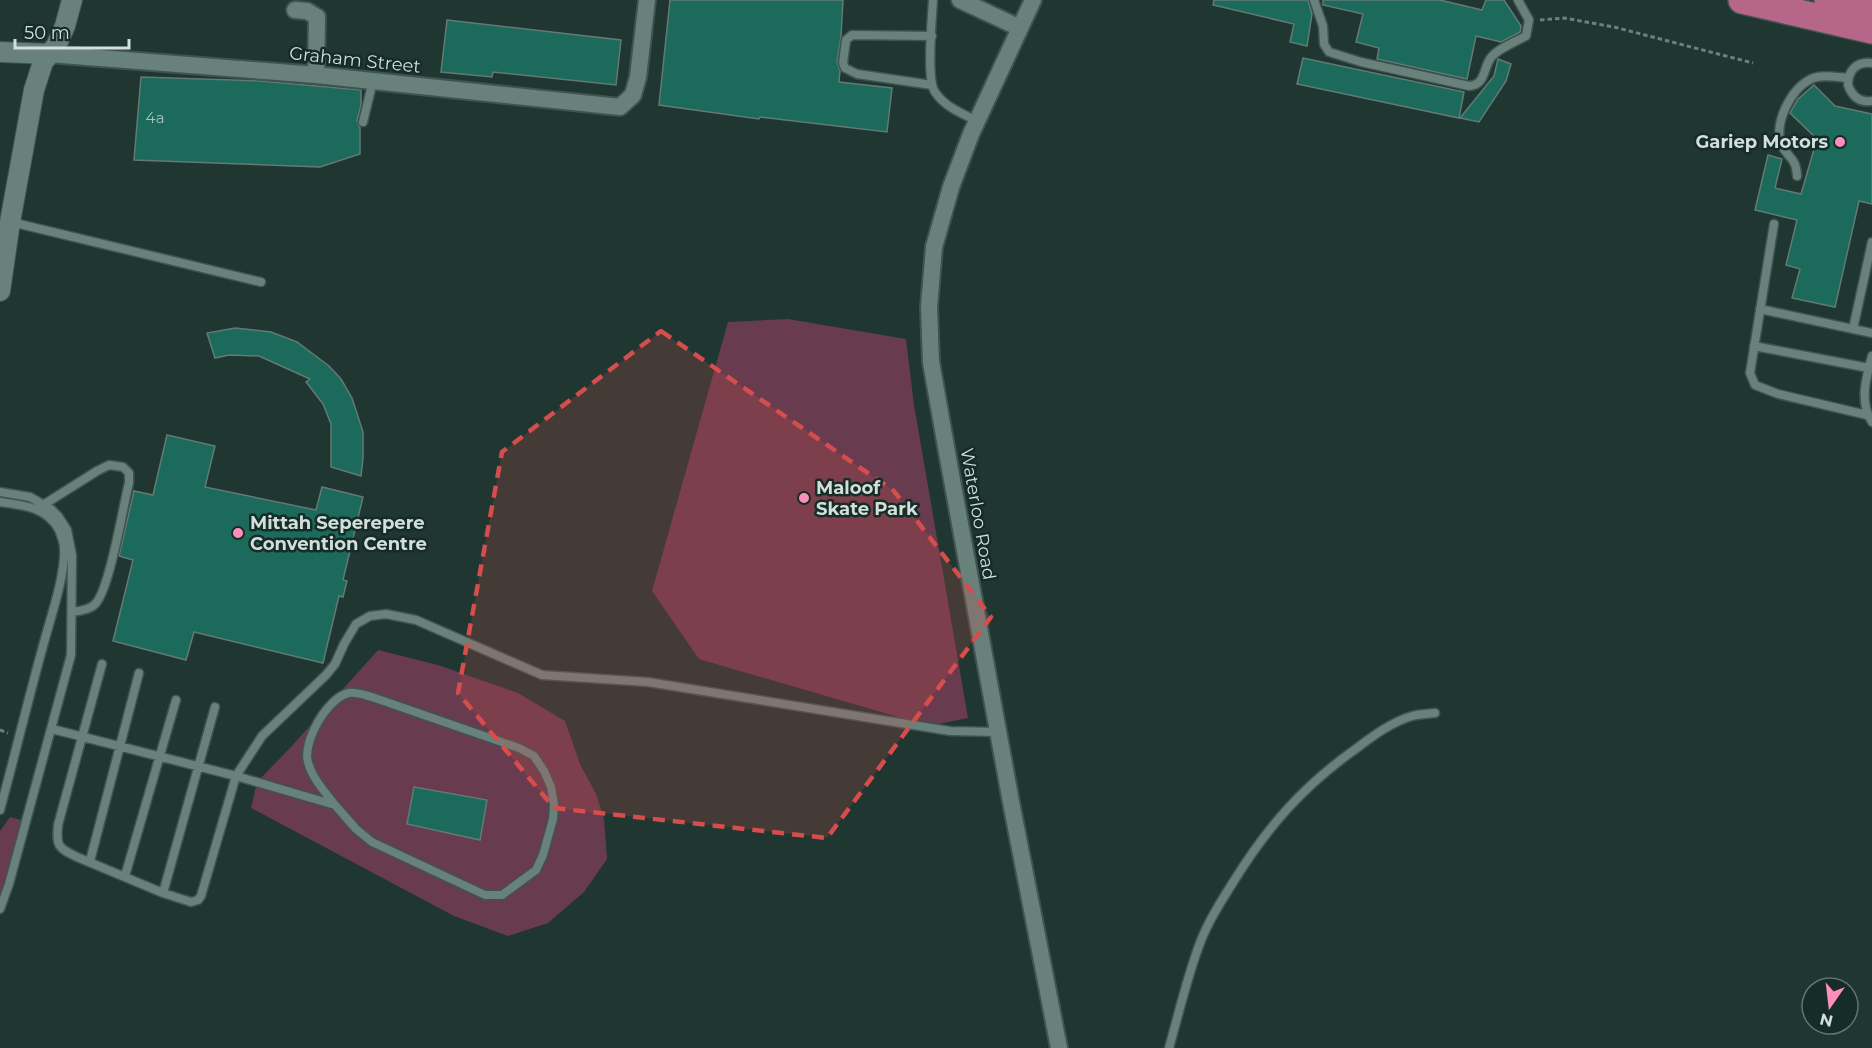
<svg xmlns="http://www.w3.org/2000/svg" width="1872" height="1048" viewBox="0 0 1872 1048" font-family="Montserrat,sans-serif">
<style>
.green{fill:#683c4e}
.building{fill:#1b6a5c;stroke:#627a74;stroke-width:1.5}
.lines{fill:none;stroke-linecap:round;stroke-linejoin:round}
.service-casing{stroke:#405350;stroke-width:11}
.minor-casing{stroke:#405350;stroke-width:20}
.tertiary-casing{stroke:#405350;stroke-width:22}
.trunk-casing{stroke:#405350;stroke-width:30}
.path{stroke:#6d807b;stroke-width:3;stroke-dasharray:4.5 3;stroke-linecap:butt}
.service{stroke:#69817b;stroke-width:8}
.minor{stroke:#69817b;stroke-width:16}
.tertiary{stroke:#69817b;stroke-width:20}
.trunk{stroke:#b66688;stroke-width:27}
.marked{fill:#d54d4c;fill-opacity:0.2;stroke:#d54d4c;stroke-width:4.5;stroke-dasharray:12 8;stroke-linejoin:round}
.poi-dot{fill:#fe8ebb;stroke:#162c27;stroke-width:2}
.labels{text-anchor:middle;stroke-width:5;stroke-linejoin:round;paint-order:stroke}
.number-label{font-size:15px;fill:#a4c2bc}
.street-label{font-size:18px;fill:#d2dfdc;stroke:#162c27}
.poi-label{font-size:18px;font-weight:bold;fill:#d2dfdc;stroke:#162c27;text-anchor:start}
</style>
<rect width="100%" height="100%" fill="#203631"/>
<path class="green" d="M788,319L906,339L914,405L968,718L929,726L699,659L652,591L728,322Z
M378,650L438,665L518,693L565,721L580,764L596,794L604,819L607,859L584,892L548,923L508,936L454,916L251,808L257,782L290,748Z
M10,817L25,821L0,901V831Z"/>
<path class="building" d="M670,0H843L841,36L837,62L840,71L839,82L892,88L887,132L760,117L759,119L659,105Z
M1214,0H1308L1312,14L1307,46L1290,42L1294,24L1213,5Z
M1323,0H1440L1482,10L1486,0H1504L1521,26L1520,32L1501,42L1476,36L1467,79L1377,59L1379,48L1356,42L1363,14L1323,5Z
M447,20L621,40L616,85L493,72L492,77L441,72Z
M1303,58L1464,92L1459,118L1297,84Z
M1498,59L1511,64L1506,81L1479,122L1460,118L1494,76Z
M141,77L260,81L361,90V105L357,121L360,128V154L320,167L134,160Z
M1814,85L1835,106L1872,114V204L1859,201L1835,307L1792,298L1800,269L1786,265L1797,220L1755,210L1768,155L1782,159L1775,188L1801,194L1817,139L1790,113L1798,99Z
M235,328L271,332L297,342L329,366L341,379L352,398L363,432V458L361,476L331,467V424L323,404L306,382L310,379L259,356L229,355L215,358L207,333Z
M167,435L215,446L205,487L316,510L322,487L363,497L343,580L347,581L343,597L339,596L323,663L194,632L186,660L113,641L133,560L119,556L134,491L153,495Z
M414,787L487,800L480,840L407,824Z"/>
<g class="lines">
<g class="service-casing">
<path id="service" d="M933,0C932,18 926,80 935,92C945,107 961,113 977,121
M1314,0L1323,26L1324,44L1329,52L1361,62L1469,86C1485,85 1483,70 1490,59C1495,50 1517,41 1526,36L1529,20L1518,0
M932,36L852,35L846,40L843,63L845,68L857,74L932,85
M1872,63C1857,61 1848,70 1848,85C1852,96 1859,103 1872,101
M363,122L373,81
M1797,176C1796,156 1787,158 1781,144C1774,122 1791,89 1811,79C1821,74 1836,77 1848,78
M11,222L261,282
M1774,224L1750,373L1755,385L1778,394L1867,415
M1760,309L1872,333
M1853,329L1872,242
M1754,346L1869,368
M1872,356C1866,378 1859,402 1872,422
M0,492L30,497L51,509L58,516L67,530L72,555L71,655L9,884L0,909
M0,502C23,505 47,507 59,530C61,535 64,542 64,548C66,574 50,619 43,646C28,700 15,755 0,810
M40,507L97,471L109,465L123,467L129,473V483C123,506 109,594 94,605C89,610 79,611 72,612
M102,664L58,825C56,846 58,848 77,857L163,893L191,902L198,900L201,896L236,776L262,736L326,675L335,664L344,644L356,624L370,616L386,614L416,620L542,675L648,682L950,731L998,732
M52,729L236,776L335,805L356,829L372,842L485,895H502L536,870L543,855L553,819L554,805L551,787L544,771L534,756L519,748L372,697C365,695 356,692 349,693C328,697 302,742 308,762C312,778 325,792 335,805
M90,861L139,673
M125,876L176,700
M163,893L215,707
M1169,1048C1179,1013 1187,977 1200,943C1208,922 1220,903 1232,884C1267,827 1303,786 1357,748C1374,735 1392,722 1412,716C1419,714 1427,714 1435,713"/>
</g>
<g class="minor-casing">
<path id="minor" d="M960,0L1020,28
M1033,0L971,134L951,187L934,247L929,307L930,335L931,362L948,458L1011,802L1059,1048
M295,10L307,11L317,17L316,75
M49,54L316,75L620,107L633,95L638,77L647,0"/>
</g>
<g class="tertiary-casing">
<path id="tertiary" d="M0,52L49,54
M0,291L10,222L34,90L43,62L56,46L65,26L72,0"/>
</g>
<g class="trunk-casing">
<path id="trunk" d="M1742,0L1872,30
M1828,0L1872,10"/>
</g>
<path class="path" d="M1540,20L1564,18L1614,27L1753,63
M0,730L8,733"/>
<use href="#service" class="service"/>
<use href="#minor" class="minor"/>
<use href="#tertiary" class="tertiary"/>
<use href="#trunk" class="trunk"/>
</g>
<path class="marked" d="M661,331L894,491L991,617L827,838L554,808L458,693L502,452Z"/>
<g class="poi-dot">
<circle cx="1840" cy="142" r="6"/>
<circle cx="804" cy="498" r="6"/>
<circle cx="238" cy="533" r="6"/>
</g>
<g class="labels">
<g class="number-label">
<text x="155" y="123">4a</text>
</g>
<g class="street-label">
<text transform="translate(355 60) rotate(6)" y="6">Graham Street</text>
<text transform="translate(978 514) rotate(80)" y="6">Waterloo Road</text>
</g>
<g class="poi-label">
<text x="1828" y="148" text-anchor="end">Gariep Motors</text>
<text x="816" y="494">Maloof<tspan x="816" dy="21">Skate Park</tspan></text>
<text x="250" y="529">Mittah Seperepere<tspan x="250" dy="21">Convention Centre</tspan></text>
</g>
</g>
<g transform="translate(1830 1006) rotate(194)"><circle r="28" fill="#162c27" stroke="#61746f" stroke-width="1.5"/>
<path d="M0-4.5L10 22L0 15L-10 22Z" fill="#fe8ebb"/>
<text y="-9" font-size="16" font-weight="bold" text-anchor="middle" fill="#d2dfdc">N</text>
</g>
<path d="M15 39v9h114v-9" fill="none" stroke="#d2dfdc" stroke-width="3"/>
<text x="24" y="39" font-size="18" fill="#d2dfdc" stroke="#162c27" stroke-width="4.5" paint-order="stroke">50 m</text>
</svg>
